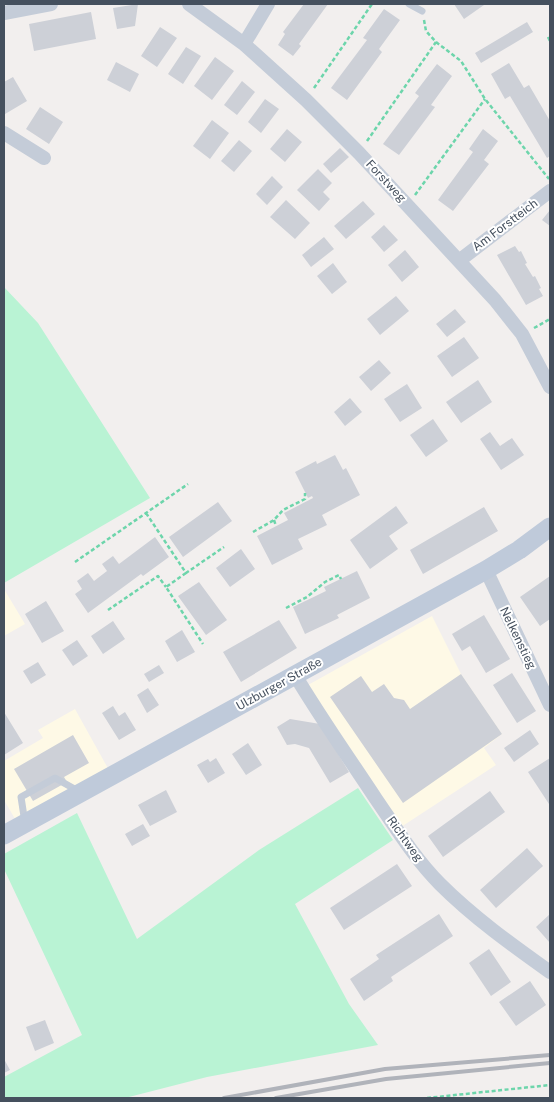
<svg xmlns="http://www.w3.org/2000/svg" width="554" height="1102" viewBox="0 0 554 1102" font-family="'Public Sans',sans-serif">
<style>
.commercial{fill:#fef9e6}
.green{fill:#b9f3d4}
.building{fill:#cdd0d7}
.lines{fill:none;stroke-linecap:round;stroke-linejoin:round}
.path{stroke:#6dd5ab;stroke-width:2.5;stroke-dasharray:4 2.5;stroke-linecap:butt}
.lane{stroke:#c4ccd8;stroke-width:7}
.street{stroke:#c4ccd8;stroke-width:14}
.secondary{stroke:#bfcada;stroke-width:19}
.rail{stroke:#b0b3ba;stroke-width:4}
.labels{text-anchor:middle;stroke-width:4;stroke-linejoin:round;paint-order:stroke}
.street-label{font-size:12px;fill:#45505e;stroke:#fff}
</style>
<rect width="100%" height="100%" fill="#f2efee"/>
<path class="commercial" d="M4,589L25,624L4,636Z
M432,616L461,674L502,734L484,748L496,765L401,827L308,685Z
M75,709L110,772L18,824L4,800V761L43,738L38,730Z"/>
<path class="green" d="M4,287L38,323L150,498L4,583Z
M358,788L393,840L295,904L349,1004L378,1045L207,1077L125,1098H4V1077L82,1035L4,869V854L77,813L137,939L259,850Z"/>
<path class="building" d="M138,4L135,26L117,29L113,8Z
M304,4H328L299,44L301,46L293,56L278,45L285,34L283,32Z
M454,4H483L484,5L464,19Z
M384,9L400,20L379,49L382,52L347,100L331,88L367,40L363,38Z
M91,12L96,39L34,51L29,24Z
M527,22L533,32L481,63L475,53Z
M160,27L177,38L157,67L141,56Z
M186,47L201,56L183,84L168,74Z
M215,57L234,71L212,100L194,86Z
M116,62L139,74L130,92L107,80Z
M509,63L524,88L529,85L550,121V156L547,158L510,96L505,99L491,74Z
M437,64L452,76L431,105L435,107L399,155L383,144L419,96L415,93Z
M13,77L27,101L5,114L4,82Z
M242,81L255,92L237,115L224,105Z
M265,99L279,109L261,133L248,122Z
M40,107L63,122L49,144L26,129Z
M212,120L229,133L210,159L193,146Z
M287,129L302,142L285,162L270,149Z
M483,129L498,141L484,160L489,164L453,211L438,200L473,152L469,149Z
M239,140L252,151L234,172L221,161Z
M340,148L349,157L331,173L323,164Z
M318,169L332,183L323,192L330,199L319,211L297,190Z
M272,176L283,187L267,205L256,194Z
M286,200L310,223L295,239L270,217Z
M363,201L375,214L346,239L334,226Z
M550,210V226L542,220Z
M384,225L398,240L384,252L371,237Z
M324,237L334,249L311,267L302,255Z
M515,246L519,252L521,251L527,263L525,264L533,277L535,276L541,288L539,289L543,296L526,305L497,255Z
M405,250L419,267L402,282L388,265Z
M333,263L347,282L332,294L317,276Z
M396,296L409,311L380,335L367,319Z
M455,309L466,322L447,337L436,324Z
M464,337L479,358L452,377L437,356Z
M379,360L391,373L371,391L359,377Z
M478,380L492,402L461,423L446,402Z
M407,384L422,408L400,422L384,399Z
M350,398L362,412L345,426L334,412Z
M433,419L448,441L426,457L410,435Z
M490,432L500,446L512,438L524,455L501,470L480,439Z
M335,455L343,470L346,468L360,495L322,515L327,525L298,539L303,549L272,565L257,536L288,520L284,513L313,498L312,496L308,498L295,472L316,461L317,464Z
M218,502L232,521L183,557L169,537Z
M396,506L408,523L389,536L398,549L370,569L350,540Z
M484,507L498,531L423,574L410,550Z
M155,537L169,557L143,576L141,574L88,613L75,594L82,589L77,581L88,573L94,581L107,571L102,564L113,556L119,564Z
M241,549L255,569L230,587L216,568Z
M357,571L370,598L337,615L339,618L305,634L293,607L326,591L324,587Z
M550,576V619L540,626L520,597Z
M199,582L227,620L206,635L178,596Z
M46,601L64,631L42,643L25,614Z
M484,615L510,659L486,673L470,646L462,651L452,634Z
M279,620L297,648L241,682L223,652Z
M113,621L125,639L103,654L91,636Z
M182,630L195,652L177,662L165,641Z
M77,640L88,656L73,666L62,650Z
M38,662L46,675L31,684L23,671Z
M159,665L164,673L149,682L144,674Z
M512,673L536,711L517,723L493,685Z
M461,674L502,734L403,803L330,697L361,676L372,692L384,684L394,698L404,700L410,709Z
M148,688L159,705L147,713L137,695Z
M113,706L119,716L125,712L136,730L119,740L102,713Z
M4,712L23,743L4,755Z
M290,719L320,724L349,772L330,783L309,748L295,744L287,745L277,727Z
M530,730L539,744L514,762L504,748Z
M73,735L89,763L64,777L67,782L33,801L14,769Z
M248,743L262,765L246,775L232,754Z
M216,758L225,773L208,783L197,765L208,759L210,762Z
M550,758V803L549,804L528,772Z
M166,790L177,812L150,826L138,805Z
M490,791L505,812L443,857L428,836Z
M143,824L150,836L132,846L125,834Z
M527,848L543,866L496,908L480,890Z
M397,864L412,886L344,930L330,908Z
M439,914L453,936L391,977L393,981L364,1001L350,979L379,959L376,955Z
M550,914V943L536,927Z
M489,949L511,982L491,996L469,963Z
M530,981L546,1005L516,1026L499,1002Z
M45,1020L54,1043L35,1051L26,1027Z
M4,1059L10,1070L4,1073Z"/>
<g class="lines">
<path class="path" d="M424,20L426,31L436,42L461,61L485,99L549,179
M548,37L550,41
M314,88L372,4
M367,141L436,42
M415,195L485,99
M534,328L550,319
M146,513L186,573L224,547
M274,520L276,526
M253,532L274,520L283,510L305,499V493
M75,562L188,484
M186,573L166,587L203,644
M286,608L307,597L325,582L339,575L341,579
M108,610L158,576L166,587
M427,1098L550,1085"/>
<path class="lane" d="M409,4L422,11
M25,823L21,797L55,778L80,792"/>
<path class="street" d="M189,4L244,44L306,100L359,153L495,300L522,334L550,387
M4,13L51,4
M244,44L268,4
M4,133L44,158
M460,260L550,191
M486,570L550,705
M295,675C320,717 349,758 376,799C396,828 415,859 440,884C473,917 512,945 550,972"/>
<path class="secondary" d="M4,835L486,570L519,550L550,527"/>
<path class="rail" d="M224,1098L385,1069L550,1055
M276,1098L386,1079L550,1063"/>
</g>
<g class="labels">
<g class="street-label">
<text transform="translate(386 181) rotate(47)" y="4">Forstweg</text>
<text transform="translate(505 225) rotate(-37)" y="4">Am Forstteich</text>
<text transform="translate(518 638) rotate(64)" y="4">Nelkenstieg</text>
<text transform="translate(279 684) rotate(-29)" y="4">Ulzburger Straße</text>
<text transform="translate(405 839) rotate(54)" y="4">Richtweg</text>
</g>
</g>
<rect width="554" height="1102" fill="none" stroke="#45505e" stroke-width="10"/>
</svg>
